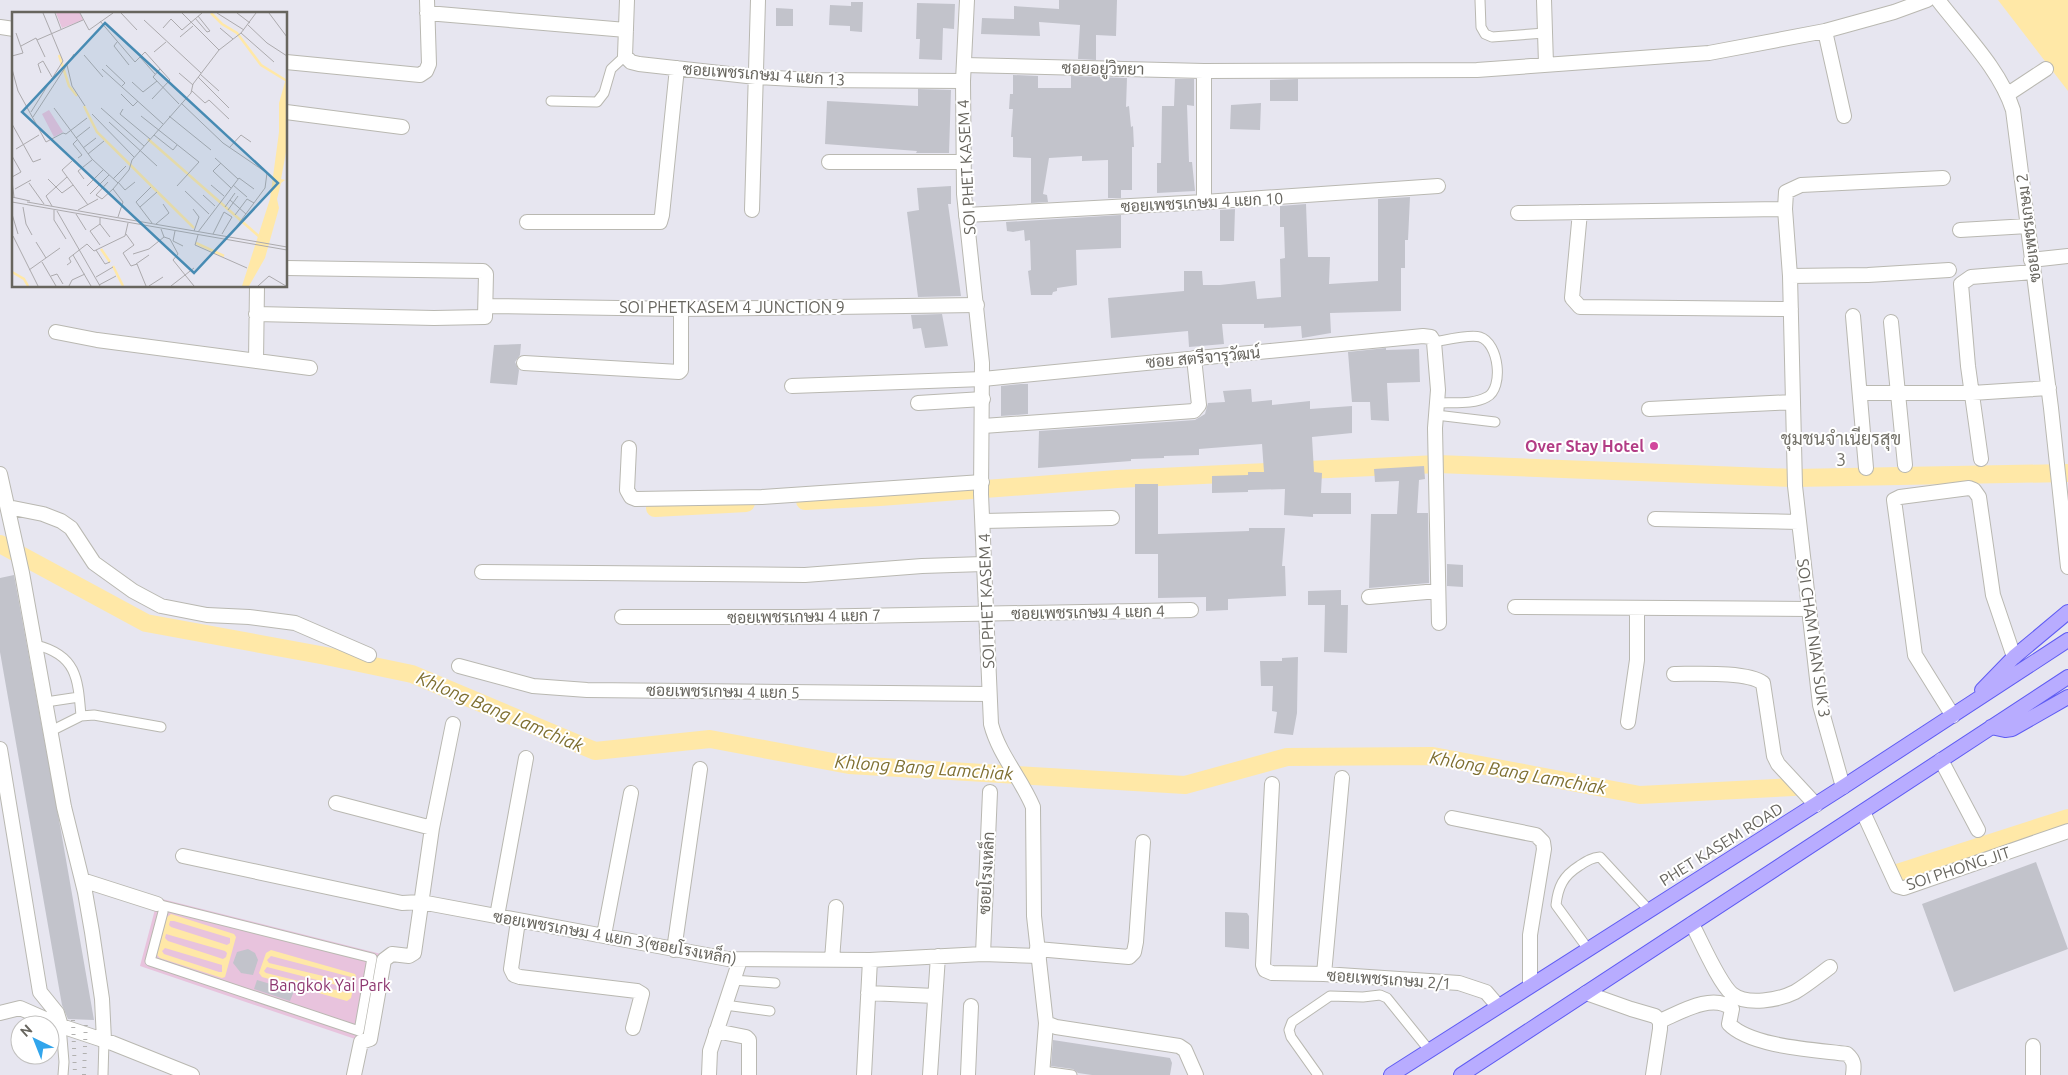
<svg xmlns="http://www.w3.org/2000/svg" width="2068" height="1075" viewBox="0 0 2068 1075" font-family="Ubuntu,Sarabun,sans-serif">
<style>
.green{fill:#e8c3dd}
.water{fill:#ffe8a7;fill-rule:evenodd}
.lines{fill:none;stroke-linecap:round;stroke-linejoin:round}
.canal{stroke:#ffe8a7;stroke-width:18}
.building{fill:#c2c3cb}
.service-casing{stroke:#b9b8b1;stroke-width:11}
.minor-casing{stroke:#b9b8b1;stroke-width:16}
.tertiary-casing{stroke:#b9b8b1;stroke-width:16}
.primary-casing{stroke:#5f5cf3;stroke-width:16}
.service{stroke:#fff;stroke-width:9}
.minor{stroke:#fff;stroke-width:14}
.tertiary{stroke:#fff;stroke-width:14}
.primary{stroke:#b8acff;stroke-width:14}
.rail{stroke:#b1b0af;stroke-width:4;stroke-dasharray:1 6;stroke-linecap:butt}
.hotel-dot{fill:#d1479c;stroke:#fff;stroke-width:2}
.labels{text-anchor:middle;stroke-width:4;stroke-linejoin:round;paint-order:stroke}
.street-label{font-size:16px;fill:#67655e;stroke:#fff}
.hotel-label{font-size:16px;font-weight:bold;fill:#b23c85;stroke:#fff;text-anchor:end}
.park-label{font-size:16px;fill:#8d366f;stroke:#fff}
.neighbourhood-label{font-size:18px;fill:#74726a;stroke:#fff}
.water-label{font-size:18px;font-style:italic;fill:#7e6f31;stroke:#fff}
.inset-river{fill:none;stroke:#ffe8a7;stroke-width:2.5}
.inset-road{fill:none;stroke:#acaaad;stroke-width:1}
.view{fill:#478bb3;fill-opacity:0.15;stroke:#478bb3;stroke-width:2.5}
.inset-edge{fill:none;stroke:#67655e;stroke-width:2.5}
</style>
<rect width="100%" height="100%" fill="#e7e6f0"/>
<path class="green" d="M158,898L381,954L367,1035L358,1040L140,966Z"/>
<path class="water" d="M1998,0H2068V91Z
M171,914L234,934L236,937L225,977L222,978L160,958L157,955L167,917ZM170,921H174L230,938V943L227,945L171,927L169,925ZM166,934L225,951L227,953L226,957L223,959L168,941L165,938ZM165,948L222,965V972H219L164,954L162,951Z
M271,950L355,974L356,976L351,998L347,1001L262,977L259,973L266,953ZM271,956L351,977L352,979L351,982H348L269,963L267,960ZM267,967L348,988V993L266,973L264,971Z"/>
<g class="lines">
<path class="canal" d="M805,501L880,497L1117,479L1438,464L1794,478L2068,473
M655,508L746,503
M0,544L146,623L326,656L412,674L595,751L710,739L849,765L1185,785L1287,757L1433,756L1640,795L1794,787
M1897,873L2068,818"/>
</g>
<path class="building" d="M1059,0H1117L1116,36L1096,35V60L1078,59L1080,25L1039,22L1040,36L981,34L982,18L1014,19V6L1059,9Z
M851,2H863L862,32L850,31V26L829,25L830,5L851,6Z
M917,3L955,4L954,29L943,28L942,60L919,59L920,39H916Z
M776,8L793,9V26H776Z
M1013,75L1038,76V88H1071V76L1127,78L1126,107L1129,106L1131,127L1133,126L1134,147H1132V190H1121V198H1108V160L1082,161V156L1049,158L1043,194L1047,195L1048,202L1031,203V158L1013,157V137H1011L1013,109H1009L1010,94H1013Z
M1175,79H1194V106L1187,105L1189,162H1192L1195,191L1157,193V163H1161L1162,106H1174Z
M1298,79V101H1270V80Z
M918,89L951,90L949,153H916L917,151L825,144L827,101L918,106Z
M1261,103L1260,130L1230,129L1231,105Z
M951,186V204H948L961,296L918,297L907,212L919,210L917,188Z
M1410,197L1408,240H1405V268H1401V311L1330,313L1331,333L1302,338L1301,326L1264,328V324H1222L1224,344L1189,347L1188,331L1111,338L1108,298L1184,291V271H1202L1203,285H1220L1255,281L1257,299L1281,297L1280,259L1285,258L1284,227H1280V206L1306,204L1308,257H1330L1329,284L1378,281V199Z
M1235,209L1234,241H1220V210Z
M1121,215V248L1076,250L1077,285L1057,288V291L1053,292L1052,295H1031L1028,271L1031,270L1030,240L1025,241L1024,230L1013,232L1007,231L1006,222Z
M942,314L948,346L925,348L921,328L913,329L911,315Z
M521,344L520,355L515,362L519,370L517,385L490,383L494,345Z
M1386,348V350L1419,349L1420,382L1387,383L1389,421L1371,420L1370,402H1352L1348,352Z
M1021,384H1028V414L1001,416V386Z
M1251,389L1252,402L1272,400V405L1310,401V409L1352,406V433L1312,437L1314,472L1322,473L1321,493H1351V514H1313V517L1284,515L1285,489L1248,490V492L1212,493V476L1248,475V472H1264L1262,444L1199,449V455L1164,456V458L1131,459V461L1038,468L1039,431L1195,420L1205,414L1208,403L1225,402L1223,391Z
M1424,466L1425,479L1419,480L1417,513H1428L1429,583L1369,588L1371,514H1397L1399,481L1375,482L1374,469Z
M1135,484H1158V534L1249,531V528H1285L1282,566H1285L1286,596L1228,599V610L1206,611V597L1158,598V554H1135Z
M1447,564L1463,565V587L1447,586Z
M14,575L61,831L94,1020L68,1019L62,1005L0,652V578Z
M1341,590V605H1348L1347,653L1324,652L1325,605H1308V591Z
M1298,657L1297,713L1293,735L1274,733L1277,712L1272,711L1273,686H1261L1260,661H1282V658Z
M2036,862L2068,949L1954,992L1922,904Z
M1225,912L1247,913L1249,916V949L1225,947Z
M248,949L255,953L258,960L253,975L241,973L233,963L237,952Z
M257,980L294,991L290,1001L254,989Z
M1053,1040L1170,1058L1172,1063L1170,1075H1092L1078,1073L1073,1069L1051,1066Z"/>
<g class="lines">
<g class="service-casing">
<path id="service" d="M1480,0L1481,27L1485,34L1492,37L1545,33
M551,101L597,102L604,93L611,69L625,56
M1434,342C1446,340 1470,334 1480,337C1499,343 1504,388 1487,397C1473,405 1452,402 1437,403
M1436,415L1495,422
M36,645C77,655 78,679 81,716
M46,702L79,697
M51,731L81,716L94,715L161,727
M157,904L372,958L359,1031L150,961L163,912
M1588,949L1556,905C1558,887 1563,876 1579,866C1587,861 1591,858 1600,857L1649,910
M733,980L775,983
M725,1005L770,1011
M61,1026L64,1062L63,1075
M1043,1071L1072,1075
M103,1075L104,1040
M1318,1075L1291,1037L1289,1030L1292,1022L1330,996L1363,997L1380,995L1387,998L1429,1050"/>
</g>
<g class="minor-casing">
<path id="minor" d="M627,0L625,56L631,62L639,64L756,77L812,80L963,81
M1544,0L1546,64
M1938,0C1964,34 2000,69 2013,110L2051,408L2068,567
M427,13L626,30
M0,27L14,29
M1825,31L1844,116
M286,62L420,75L426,71L429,64L427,0
M964,65L1204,71L1477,70L1709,53L1825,31L1894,12L1927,0
M1204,71V202
M2008,94L2046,69
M286,112L402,127
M829,162H964
M752,210L758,0
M1580,212L1572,298L1580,307L1791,309
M1518,213L1785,209
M966,215L1204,202L1438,186
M527,222H660L662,215L677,68
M1960,230L2028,226
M2031,260L2068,256
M1790,276L1868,275L1949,270
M487,306L681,309L977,305
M256,314L434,318L485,317L486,274L483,271L286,268
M1853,316L1866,468
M1891,322L1905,465
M56,332L97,340L310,368
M256,361L257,286
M524,363L679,372L681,370V309
M792,386L983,379L1423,336L1431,337L1434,342L1438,390L1435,428L1439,623
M1860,393H1972L2049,388
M918,403L983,399
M1649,409L1793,402
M983,426L1194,411L1199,405L1194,358
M629,448L627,490L631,497L636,499L762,497L982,482
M1981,459L1968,366L1961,284L1971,277L2033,272
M0,474L22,573L64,807L85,892L92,932L102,999L104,1040
M8,507L43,514L61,521L71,528L94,563L133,591L161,606L207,615L249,617L295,623L369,655
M1655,519L1799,522
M983,521L1112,518
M482,572L805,575L922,566L984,564
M1369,597L1438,591
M1515,607L1809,609
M622,617H801L1191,610
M459,666L533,686L587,690L989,694
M1674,674C1695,674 1747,671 1763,683L1774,756L1778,764L1816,805
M1953,716L1915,655L1894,500L1900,497L1969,488L1974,490L1979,497L1993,595L2014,657
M1628,722L1637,660V608
M0,749L40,992L57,1013L61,1026
M1941,760L1978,830
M1272,784L1263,965L1265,970L1272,973L1324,974L1459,983L1486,992L1498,1006
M1843,787L1820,705L1795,486L1790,276L1785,209L1786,192L1801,185L1943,178
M336,803L432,828
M1863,812L1897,886L1904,888L2068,831
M1452,818L1536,835L1543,842L1544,849L1530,935V985
M183,856L402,903L421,902L728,959L870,960L983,954L1039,956
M82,880L157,904
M497,916L526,758
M518,921L511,969L514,975L520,977L637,991L642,994L633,1028
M1692,924C1701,941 1719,983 1732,994C1747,1006 1779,1000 1795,992C1807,985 1819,975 1830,967
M604,935L631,793
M1037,949L1129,957L1134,952L1136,942L1143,842
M674,950L700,769
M983,954L990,792
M832,960L836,907
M1324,974L1342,778
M868,993L935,996
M1586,993L1631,1009L1655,1016L1660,1021V1029L1653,1075
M0,1013L20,1008L61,1026L112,1043L192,1075
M1660,1021C1679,1013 1713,992 1732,1009L1729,1024C1751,1047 1817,1050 1847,1054C1855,1061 1854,1066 1853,1075
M716,1031L746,1037L749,1040V1075
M354,1075L361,1042L370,1039L384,960L392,954L409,956L414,953L432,828L453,724
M709,1075L710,1051L740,960
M864,1075L870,960
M930,1075L938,956
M968,1075L971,1006
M1042,1075L1046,1023
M2033,1075V1046"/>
</g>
<g class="tertiary-casing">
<path id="tertiary" d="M967,0L963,81L964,194L982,363L981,494L991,724C999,755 1021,778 1033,807L1034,916L1046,1023L1056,1027L1179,1046L1185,1050L1196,1075"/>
</g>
<g class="primary-casing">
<path id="primary" d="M1982,690L2014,657L2068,612
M1991,727L2005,730L2012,729L2068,697
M1391,1075L1843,787L2068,640
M1461,1075L2068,677"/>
</g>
<use href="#service" class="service"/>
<use href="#minor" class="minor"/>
<use href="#tertiary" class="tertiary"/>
<use href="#primary" class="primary"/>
<path class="rail" d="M73,1020L75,1075
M84,1075L86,1019"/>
</g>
<circle class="hotel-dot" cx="1654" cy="446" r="5"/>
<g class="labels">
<g class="street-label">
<text transform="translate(1103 68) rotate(1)" y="6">ซอยอยู่วิทยา</text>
<text transform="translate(764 74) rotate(4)" y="6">ซอยเพชรเกษม 4 แยก 13</text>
<text transform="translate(966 167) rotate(-93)" y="6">SOI PHET KASEM 4</text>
<text transform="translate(1202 202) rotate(-3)" y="6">ซอยเพชรเกษม 4 แยก 10</text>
<text transform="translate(2028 228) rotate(-97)" y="6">ซอยเพชรเกษม 2</text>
<text x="732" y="313">SOI PHETKASEM 4 JUNCTION 9</text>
<text transform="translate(1203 357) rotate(-5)" y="6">ซอย สตรีจารุวัฒน์</text>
<text transform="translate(986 601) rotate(-92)" y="6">SOI PHET KASEM 4</text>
<text transform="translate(1088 612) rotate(-1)" y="6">ซอยเพชรเกษม 4 แยก 4</text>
<text transform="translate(804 616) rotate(-1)" y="6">ซอยเพชรเกษม 4 แยก 7</text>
<text transform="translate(1814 638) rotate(82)" y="6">SOI CHAM NIAN SUK 3</text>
<text transform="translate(723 691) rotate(1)" y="6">ซอยเพชรเกษม 4 แยก 5</text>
<text transform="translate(1721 844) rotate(-32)" y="6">PHET KASEM ROAD</text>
<text transform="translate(1958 868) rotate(-18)" y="6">SOI PHONG JIT</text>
<text transform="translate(986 873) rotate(-87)" y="6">ซอยโรงเหล็ก</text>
<text transform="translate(615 937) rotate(10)" y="6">ซอยเพชรเกษม 4 แยก 3(ซอยโรงเหล็ก)</text>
<text transform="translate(1389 979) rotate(4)" y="6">ซอยเพชรเกษม 2/1</text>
</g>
<g class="hotel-label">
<text x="1644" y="452">Over Stay Hotel</text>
</g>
<g class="park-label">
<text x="330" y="991">Bangkok Yai Park</text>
</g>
<g class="neighbourhood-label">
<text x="1841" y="445">ชุมชนจำเนียรสุข<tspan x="1841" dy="21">3</tspan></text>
</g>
<g class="water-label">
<text transform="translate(500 712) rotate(23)" y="6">Khlong Bang Lamchiak</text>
<text transform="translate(924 768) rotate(4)" y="6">Khlong Bang Lamchiak</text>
<text transform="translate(1518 773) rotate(10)" y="6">Khlong Bang Lamchiak</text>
</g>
</g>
<g transform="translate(12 12)">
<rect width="275" height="275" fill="#e7e6f0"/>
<path d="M44,1H68L71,8L50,16ZM37,98L51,120L42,125L30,102Z" fill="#e8c3dd"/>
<path d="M275,63V135L269,167L273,168L269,171L265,187L267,196L253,246L237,274H230L258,187L267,120V91Z" fill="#ffe8a7"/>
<path class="inset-river" d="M199,1L210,12L225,21L249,53L275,69M47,43L57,74L65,84M72,94L85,120L182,216M136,127L250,227M184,231L212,244M89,237L98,250M101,254L111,274M0,260L12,267L16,274"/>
<path class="inset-road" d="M43,1L49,17M68,1L77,18L101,1M109,1L125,18M170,1L207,38M205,1L232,18M225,1L238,11M257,1L275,25M183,6L195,20L198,19L186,4M132,8L189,61M88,9L123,50L133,40L158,68L140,87M236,13L255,31L275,44M151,16L159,7L170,18L190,1M208,16L221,27M229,21L262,50M168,25L181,14M25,28L71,8M105,30L102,34L117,53M9,34L24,26L33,45M142,40L154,30M72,43L91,65M0,44L11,41L4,21M128,45L143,62M55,53L60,74L73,94M94,53L113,71L110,74M0,57L6,79L34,130L51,121L54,122L75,106M90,57L151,112M148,57L141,65L167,92M29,61L26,52L31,49L40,65M167,61L181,73M188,62L207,79M186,65L217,96M120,70L131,80L145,69M180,79L193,91L197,88L217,107M109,82L121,94L126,89M169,91L211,131L255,161L253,176L219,222M42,96L80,147L106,171M89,96L132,134M111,97L108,102L138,127M19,100L51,49L31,1M80,102L122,145M129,104L187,150L165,174M157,104L199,138M21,105L62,42M97,110L145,154M0,112L21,150L29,147M142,123L161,138L165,133M64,126L78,115M65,128L61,132L70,143L66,146M71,136L84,126M217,136L229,123L239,130M4,137L27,123M76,142L92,129M0,144L9,160L0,165M203,146L226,167M60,149L50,158L76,193M209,151L201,159L219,176M36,167L50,181L61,173M72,167L66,159L80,148M101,167L114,154M0,169L2,185M96,170L84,183L90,187L101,177M106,170L113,178L123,170M17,171L32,192M199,173L212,184M221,173L235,185M75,174L91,158M139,175L124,190L140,211M3,177L19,168M173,179L197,202M78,182L97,163M191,183L203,194M0,185L18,189M218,188L234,202M0,190L275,238M15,190L275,235M40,194L34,184L55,165M11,195L14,212L20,223M128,195L145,180M213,195L223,181M181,197L187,205L182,219M42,198V208L54,227M66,198L86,187M216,198L226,184M45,199L88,274M0,202L6,222M64,202L74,218M223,203L235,187L242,191M106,205L111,190L101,177L117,158L120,148L179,81L181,72L207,38L229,21L244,1M88,206V212L98,225M88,212L78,219L88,233M144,212L157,201L151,192M163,219L161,229L171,234M186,220L227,166L242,177M114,222L122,233L111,241L119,254L125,252L134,274M201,222L212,200L220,205L210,222M186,223L183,233L235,256M1,224L26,274M152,225L158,227L166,242L161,248L182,274M24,230L34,246M84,238L93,252L98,250M121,242L137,237L152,225L149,217M61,243L79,274M30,250L44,274M124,252L137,243M55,253L59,250L57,246L75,232L82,239L113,224L116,211M17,258L48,236M39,264L45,262L51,272M84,265L101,255M87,273L104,264M57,274L60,268L73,262M137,274L151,265M159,274L182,256M246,274L257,264L274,274"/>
<path class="view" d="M93,11L266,171L182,261L10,100Z"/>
<rect width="275" height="275" class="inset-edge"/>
</g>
<g transform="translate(35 1040) rotate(317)"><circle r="24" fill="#ffffff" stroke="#c2c1bf"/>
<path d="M0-4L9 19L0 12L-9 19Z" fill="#31a5ec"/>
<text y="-8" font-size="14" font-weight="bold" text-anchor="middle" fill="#67655e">N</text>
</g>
</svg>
